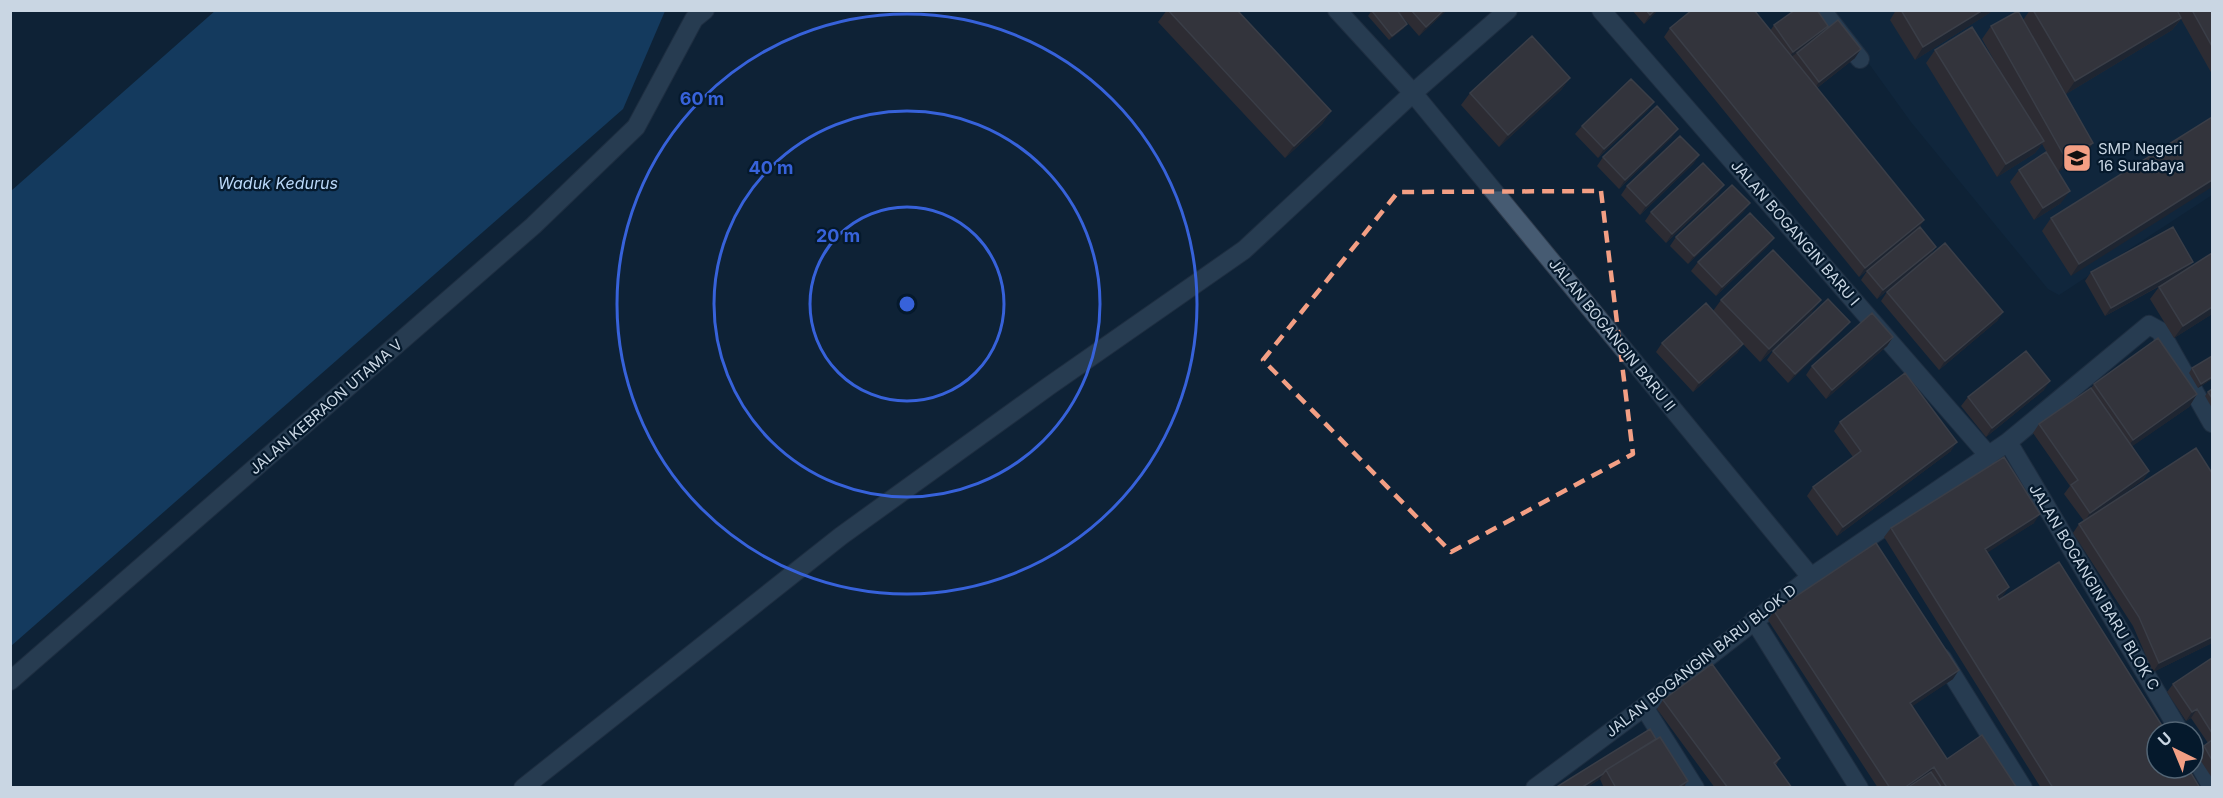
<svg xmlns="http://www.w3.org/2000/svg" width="2223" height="798" viewBox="0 0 2223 798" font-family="Inter,sans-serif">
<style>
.built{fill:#122b44}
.water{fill:#1c588e}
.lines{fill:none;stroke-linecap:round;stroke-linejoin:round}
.minor-casing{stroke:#303c4d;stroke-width:20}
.minor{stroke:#465b72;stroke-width:18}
.wall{fill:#523830}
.shaded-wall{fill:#31282a}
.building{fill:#5f4943;stroke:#6f5f5c;stroke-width:1.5}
.marked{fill:none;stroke:#f39f84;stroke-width:4.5;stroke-dasharray:12 8;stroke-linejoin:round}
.ring{fill:none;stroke:#3762da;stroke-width:3}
.labels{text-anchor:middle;stroke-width:4.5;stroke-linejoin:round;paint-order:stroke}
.poi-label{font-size:15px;fill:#c9d6e3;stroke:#05192c;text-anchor:start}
.street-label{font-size:15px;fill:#c9d6e3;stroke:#05192c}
.water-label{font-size:16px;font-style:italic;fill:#bad8f9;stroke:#05192c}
.centre{fill:#3762da;stroke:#05192c;stroke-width:3}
.ring-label{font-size:18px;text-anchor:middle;font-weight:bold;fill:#3762da;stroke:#05192c;stroke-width:4.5;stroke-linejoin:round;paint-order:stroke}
</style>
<rect width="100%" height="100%" fill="#0e2236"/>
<path class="built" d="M1831,11H2212V195L2059,295L2048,289L1911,122Z"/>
<path class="water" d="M216,10L665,11L623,109L11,646V191Z"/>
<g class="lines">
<g class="minor-casing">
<path id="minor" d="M1337,10L1413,93L1811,577
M1601,10L1989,456
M1822,10L1860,59
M2008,442L2180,732
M1754,620L1859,788
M1942,658L2023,788
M10,681L533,226L636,127L694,19L705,10
M1644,707L1695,788
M2193,754L2212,787
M523,788L841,536L1049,386L1244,250L1413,93L1508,10
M1535,788L1644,707L1811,577L2008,442L2149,325L2160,331L2212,423"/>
</g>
<use href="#minor" class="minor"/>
</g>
<path class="wall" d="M1167,10H1237L1331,111L1322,124L1285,158L1158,22Z
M1372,10H1447L1419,36L1398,12L1404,28L1389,40L1368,16Z
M1632,10H1658L1644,24Z
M1896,10H1994L1915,60L1890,20Z
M2030,10H2212V74L2181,19L2172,30L2066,94L2047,61L2093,143L2085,156L2058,172L2061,203L2034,220L2010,182L2019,170H2057L2042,144L2035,153L1997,177L1926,63L1935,50L2004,78L1982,39L1991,26L2023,20Z
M1774,25L1828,26L1825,31L1855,58L1817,88L1924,220L1918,229L1859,277L1664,37L1670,28L1770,31Z
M1570,78L1561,90L1499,147L1461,105L1470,93Z
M1654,102L1647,111L1598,158L1575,134L1582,126Z
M2212,117L2071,276L2042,231L2051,218Z
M1672,137L1619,189L1597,166L1603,157Z
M1699,155L1693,164L1640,215L1621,195L1627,186Z
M1718,194L1666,243L1645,221L1651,212Z
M1750,203L1743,212L1688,264L1670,246L1676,237Z
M1774,238L1767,247L1716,296L1691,271L1698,262Z
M1936,247L1930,255L1877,299L1861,280L1867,271Z
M2193,262L2188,268L2212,314L2174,338L2150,299L2159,287L2169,281L2105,316L2085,281L2091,272Z
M1887,292L2003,312L1997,321L1939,370L1881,301Z
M1721,300L1812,312L1760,362L1743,344L1737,353L1693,392L1656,352L1662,343L1713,311Z
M1843,330L1788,383L1767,360L1773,351Z
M1893,337L1887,346L1826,399L1806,375L1812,366Z
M2212,356V379L2198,388L2189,373L2192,368Z
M2094,384L2197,394L2189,407L2132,446L2149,471L2143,480L2092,516L2212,643L2153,672L2133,626L2073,533L2079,524L2084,521L2064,494L2070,486L2033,433L2039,424L2091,388Z
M2212,389V408L2205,396L2208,392Z
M2044,390L1986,437L1961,406L1968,397Z
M1840,422L1951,451L1837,536L1807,496L1813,487L1853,457L1834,431Z
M2034,523L1987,552L2003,596L1999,599L2200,788H2041L1884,537L1891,528Z
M1774,611L1953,679L1912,706L1947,759L2017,788H1878L1768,620Z
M2212,658V778L2197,755L2204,746L2208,743L2191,718L2186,721L2167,692L2173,684Z
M1663,700L1780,758L1776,765L1792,788H1715L1657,709Z
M1656,739L1688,781L1685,785L1686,788H1604L1600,779L1586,788H1555Z"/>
<path class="shaded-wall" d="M1444,10H1447L1419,36L1426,27Z
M1655,10H1658L1644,24L1650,15Z
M1983,10H1994L1915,60L1923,47Z
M2181,18L2172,30L2066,94L2075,81Z
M1407,24L1404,28L1389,40L1392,36Z
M1828,26L1822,35L1787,60L1793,52Z
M1861,49L1855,58L1813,91L1819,82Z
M1570,78L1561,90L1499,147L1508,135Z
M1654,102L1647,111L1598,158L1604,149Z
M1331,111L1322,124L1285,158L1294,146Z
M1678,129L1672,137L1619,189L1625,180Z
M2044,141L2035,153L1997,177L2006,164Z
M2093,143L2085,156L2058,172L2066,159Z
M1699,155L1693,164L1640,215L1646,206Z
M2212,180V187L2071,276L2079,264Z
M1724,185L1718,194L1666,243L1672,234Z
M2070,191L2061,203L2034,220L2043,208Z
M1750,203L1743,212L1688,264L1694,256Z
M1924,220L1918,229L1859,277L1865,268Z
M1774,238L1767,247L1716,296L1722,287Z
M1936,247L1930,255L1877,299L1883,290Z
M2193,262L2186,271L2105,316L2111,308Z
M1821,300L1812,312L1760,362L1769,349Z
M2212,307V314L2174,338L2183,326Z
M2003,312L1997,321L1939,370L1945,361Z
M1850,322L1843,330L1788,383L1795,374Z
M1893,337L1887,346L1826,399L1832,390Z
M1743,344L1737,353L1693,392L1699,383Z
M2212,377V379L2198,388L2201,384Z
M2050,381L2044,390L1986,437L1992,428Z
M2197,394L2189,407L2124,452L2133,440Z
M1957,442L1951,451L1837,536L1843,527Z
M2149,471L2143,480L2084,522L2090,513Z
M2040,514L2034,523L1979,558L1985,549Z
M2009,587L2003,596L1990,604L1997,596Z
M2212,637V643L2153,672L2159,663Z
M1959,670L1953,679L1904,712L1910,703Z
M2197,709L2191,718L2186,721L2192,712Z
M1934,767L1928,776L1911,788H1904Z
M1603,774L1600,779L1586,788H1581Z"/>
<path class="building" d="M1168,10H1237L1331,111L1294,146Z
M1372,10H1397L1407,24L1392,36L1372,11Z
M1411,10H1444L1426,27Z
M1646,10H1655L1650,15Z
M1692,10H1754L1924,220L1865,268L1670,28Z
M1795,10H1817L1828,26L1793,52L1774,25Z
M1901,10H1983L1923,47Z
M2033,10H2177L2181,18L2075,81Z
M2192,10H2212V46Z
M2018,11L2093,143L2066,159L1991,26Z
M1838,20L1861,49L1819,82L1797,53Z
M1972,27L2044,141L2006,164L1935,50Z
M1532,36L1570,78L1508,135L1470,93Z
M1631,79L1654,102L1604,149L1582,126Z
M1657,106L1678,129L1625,180L1603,157Z
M2212,117V180L2079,264L2051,218Z
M1680,136L1699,155L1646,206L1627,186Z
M2046,152L2070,191L2043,208L2019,170Z
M1703,163L1724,185L1672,234L1651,212Z
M1732,185L1750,203L1694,256L1676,237Z
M1750,213L1774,238L1722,287L1698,262Z
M1920,227L1936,247L1883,290L1867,271Z
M2173,227L2193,262L2111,308L2091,272Z
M1945,243L2003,312L1945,361L1887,292Z
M1773,250L1821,300L1769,349L1721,300Z
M2212,253V307L2183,326L2159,287Z
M1828,299L1850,322L1795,374L1773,351Z
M1706,303L1743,344L1699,383L1662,343Z
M1872,313L1893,337L1832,390L1812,366Z
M2158,338L2197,394L2133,440L2094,384Z
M2026,351L2050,381L1992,428L1968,397Z
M2212,356V377L2201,384L2192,368Z
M1905,373L1957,442L1843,527L1813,487L1861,451L1840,422Z
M2091,388L2149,471L2090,513L2071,485L2078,480L2039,424Z
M2212,389V398L2208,392Z
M2196,448L2212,473V637L2159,663L2139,617L2079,524Z
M2004,457L2040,514L1985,549L2009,587L1997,596L1999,600L2059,562L2166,732H2157V768H2188L2200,788H2053L1891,528Z
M1876,543L1959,670L1910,703L1947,759L1982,735L2017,788H1944L1946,786L1934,767L1904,788H1890L1774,611Z
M2212,658V733L2197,709L2192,712L2173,684Z
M1712,664L1780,758L1774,763L1792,788H1728L1663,700Z
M1650,729L1656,739L1606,770L1603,774L1581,788H1555Z
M1660,737L1688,781L1677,788H1616L1606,770Z
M2212,740V760L2204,746Z
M1931,772L1942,788H1907Z"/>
<path d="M0 0H2223V798H0ZM1601,191L1633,454L1451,552L1263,360L1398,192Z" fill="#0e2236" fill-opacity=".55" fill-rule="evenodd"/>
<path class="marked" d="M1601,191L1633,454L1451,552L1263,360L1398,192Z"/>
<g class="ring">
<circle cx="907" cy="304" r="97"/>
<circle cx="907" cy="304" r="193"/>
<circle cx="907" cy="304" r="290"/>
</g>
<defs>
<g id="school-square" transform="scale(1.5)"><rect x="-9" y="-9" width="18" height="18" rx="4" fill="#f39f84" stroke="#05192c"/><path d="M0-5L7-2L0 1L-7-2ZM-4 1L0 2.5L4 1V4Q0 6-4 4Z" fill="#111"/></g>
</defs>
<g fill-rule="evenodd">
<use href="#school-square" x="2077" y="158"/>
</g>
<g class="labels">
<g class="poi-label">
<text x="2098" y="154">SMP Negeri<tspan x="2098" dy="17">16 Surabaya</tspan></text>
</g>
<g class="street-label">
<text transform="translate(1795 233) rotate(49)" y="5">JALAN BOGANGIN BARU I</text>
<text transform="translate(1612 335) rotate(51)" y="5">JALAN BOGANGIN BARU II</text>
<text transform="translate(326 407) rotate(-41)" y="5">JALAN KEBRAON UTAMA V</text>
<text transform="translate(2094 587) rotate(59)" y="5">JALAN BOGANGIN BARU BLOK C</text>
<text transform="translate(1701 661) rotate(-38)" y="5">JALAN BOGANGIN BARU BLOK D</text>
</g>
<g class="water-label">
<text x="278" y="189">Waduk Kedurus</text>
</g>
</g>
<circle cx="907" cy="304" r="9" class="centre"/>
<g class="ring-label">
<text x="702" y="105">60 m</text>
<text x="771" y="174">40 m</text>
<text x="838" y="242">20 m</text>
</g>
<rect width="2223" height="798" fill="none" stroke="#c9d6e3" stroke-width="24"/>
<g transform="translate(2175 750) rotate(317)"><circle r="28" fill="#05192c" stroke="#536575" stroke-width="1.5"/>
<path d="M0-4.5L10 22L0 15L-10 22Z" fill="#f39f84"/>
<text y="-9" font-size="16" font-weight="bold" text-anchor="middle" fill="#c9d6e3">U</text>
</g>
</svg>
